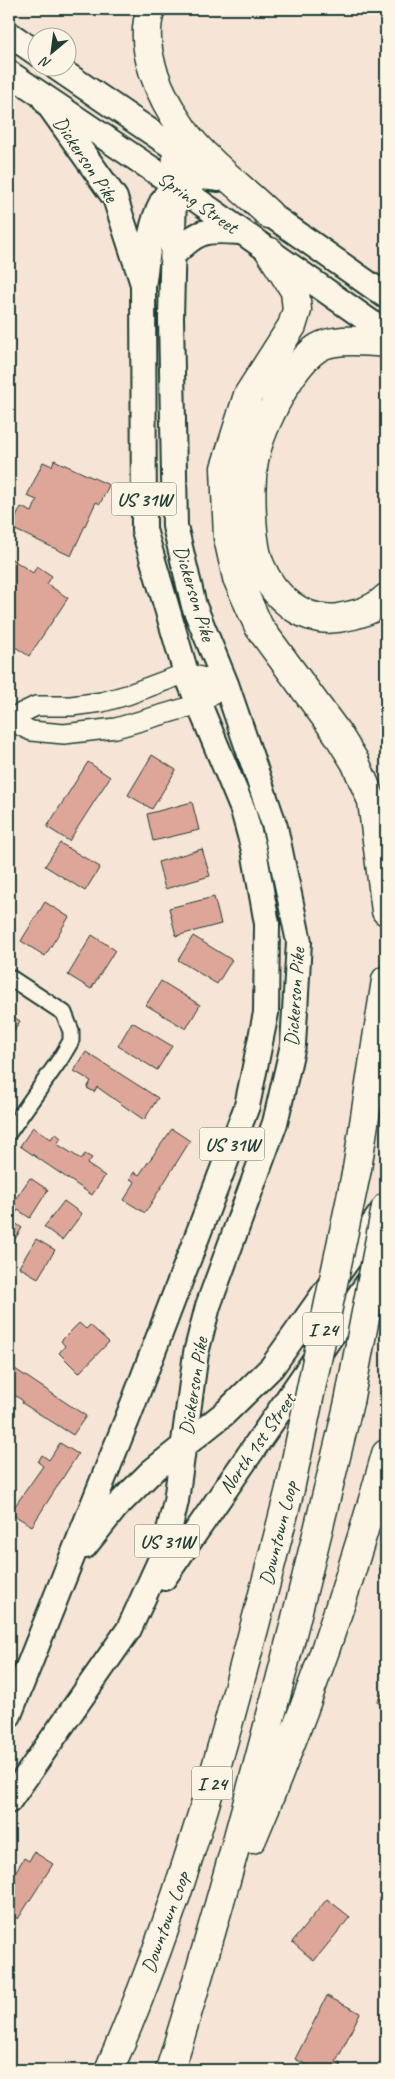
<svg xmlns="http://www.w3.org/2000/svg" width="395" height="2079" viewBox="0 0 395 2079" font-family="Caveat,sans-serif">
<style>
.building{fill:#dea698;stroke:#1f3d34}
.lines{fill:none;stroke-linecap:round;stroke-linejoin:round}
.minor-casing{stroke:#1f3d34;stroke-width:19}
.tertiary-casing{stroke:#1f3d34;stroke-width:22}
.primary-casing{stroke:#1f3d34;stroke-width:28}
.motorway-casing{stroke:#1f3d34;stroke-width:31}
.minor{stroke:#fcf5e5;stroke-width:15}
.tertiary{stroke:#fcf5e5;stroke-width:19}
.primary{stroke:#fcf5e5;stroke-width:24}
.motorway{stroke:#fcf5e5;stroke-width:28}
.motorway-bridge-casing{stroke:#1f3d34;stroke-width:31;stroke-linecap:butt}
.motorway-bridge{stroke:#fcf5e5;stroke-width:28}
.labels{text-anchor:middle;stroke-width:4;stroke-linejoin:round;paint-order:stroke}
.shield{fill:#fcf5e5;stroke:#617469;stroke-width:1}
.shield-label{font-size:19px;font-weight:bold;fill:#1f3d34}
.street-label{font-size:20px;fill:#1f3d34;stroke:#fcf5e5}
</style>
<rect width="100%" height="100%" fill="#f6e5d6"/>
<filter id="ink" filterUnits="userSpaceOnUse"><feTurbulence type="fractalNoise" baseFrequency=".02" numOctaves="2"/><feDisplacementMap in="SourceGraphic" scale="10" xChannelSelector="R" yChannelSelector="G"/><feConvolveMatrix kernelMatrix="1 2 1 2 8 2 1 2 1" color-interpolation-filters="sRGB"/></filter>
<g filter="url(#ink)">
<path class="building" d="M54,460L109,485L100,504L96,502L71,556L11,528L21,507L32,512L37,500L27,496L43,462L52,466Z
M9,557L33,573L37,566L52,576L47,584L68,598L29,656L9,643Z
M152,755L176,770L152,809L128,795Z
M88,762L110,777L69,841L47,827Z
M192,802L199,830L153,841L147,814Z
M60,843L100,867L85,891L45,866Z
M202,849L210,876L165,889L158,862Z
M214,897L221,924L176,936L169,908Z
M45,902L69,917L45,956L21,941Z
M92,935L115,950L91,989L68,975Z
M193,936L232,960L217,984L178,960Z
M161,981L200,1005L186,1029L146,1005Z
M9,1014L20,1021L9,1039Z
M132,1022L172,1046L157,1070L118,1046Z
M86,1052L158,1098L144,1120L97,1087L94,1092L87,1088L91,1081L74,1071Z
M33,1127L51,1139L55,1133L61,1138L57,1144L81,1159L85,1154L92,1158L87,1164L105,1176L92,1195L20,1146Z
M172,1129L190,1141L145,1213L124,1200L135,1182L130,1179L134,1172L139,1175Z
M30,1178L48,1190L30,1218L18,1210L11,1220L22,1228L9,1248V1197L14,1201Z
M64,1201L82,1214L62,1240L44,1227Z
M36,1239L55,1250L38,1278L19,1267Z
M79,1323L86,1329L90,1325L109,1342L79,1373L59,1353L65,1346L61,1341Z
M15,1369L86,1416L73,1435L22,1403L23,1401L9,1391V1378Z
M60,1443L78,1454L32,1526L10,1513L43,1466L38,1462L42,1455L49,1460Z
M386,1687V1708L377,1702Z
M34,1852L53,1864L18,1919L9,1913V1882L24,1858L29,1861Z
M327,1899L350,1917L314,1961L292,1942Z
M327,1996L360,2013L336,2062L341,2064L338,2070H317L295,2059Z"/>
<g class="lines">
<g class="minor-casing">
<path id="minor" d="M9,977L64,1013L71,1031V1041L61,1058L9,1132"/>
</g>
<g class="tertiary-casing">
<path id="tertiary" d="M9,719L36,706H71L102,702L127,695L186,673L226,684
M9,720L31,731L64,734L116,728L199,704L226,684"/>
</g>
<g class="primary-casing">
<path id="primary" d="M9,34L38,54
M57,68L188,157
M9,73L174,184L386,333
M254,203L386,296
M174,254C200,228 207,230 242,232
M144,280C148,249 152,190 188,178C196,175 209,178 219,179
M85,1546L116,1507L151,1472L225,1413L272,1367L386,1206
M164,1578L372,1277
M9,1715L130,1412L247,1106L266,1013L267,924L254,850L243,810L186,673L144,530L143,284L115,198L43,97
M9,1801L129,1629L164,1552L176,1501L196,1353L208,1306L275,1123L293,1045L299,942L275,827L226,684L194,606L175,526L171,318L175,148"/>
</g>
<g class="motorway-casing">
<path id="motorway" d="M151,9C137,49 161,98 184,131C204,159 243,189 269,214
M270,252L295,291L297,310L292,326L248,395L225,468L228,538L237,578L259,627L337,733L355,762L372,801L386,911
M386,343C367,341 332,337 316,349C289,368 257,434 253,467C250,491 251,542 260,565C273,596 302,623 338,618C355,615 373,611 386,598
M357,1169L386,980
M252,1839C305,1715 350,1585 386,1454
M109,2070C191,1883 240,1685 290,1489
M170,2070C238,1850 296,1626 349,1402"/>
</g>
<use href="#minor" class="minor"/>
<use href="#tertiary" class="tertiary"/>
<use href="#primary" class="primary"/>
<use href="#motorway" class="motorway"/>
<g class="motorway-bridge-casing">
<path id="motorway-bridge" d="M349,1402L386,1207
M290,1489L357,1169"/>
</g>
<use href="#motorway-bridge" class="motorway-bridge"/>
</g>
</g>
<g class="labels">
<g class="shield">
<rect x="111.5" y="482.5" width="65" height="33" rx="4"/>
<rect x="199.5" y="1127.5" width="65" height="33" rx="4"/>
<rect x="303" y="1312.5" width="40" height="33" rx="4"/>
<rect x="134.5" y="1524.5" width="65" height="33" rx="4"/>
<rect x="192" y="1766.5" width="40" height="33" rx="4"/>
</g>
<g class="shield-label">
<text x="144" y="506">US 31W</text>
<text x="232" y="1151">US 31W</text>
<text x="323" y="1336">I 24</text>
<text x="167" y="1548">US 31W</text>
<text x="212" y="1790">I 24</text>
</g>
<g class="street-label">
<text transform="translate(86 159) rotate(56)" y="7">Dickerson Pike</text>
<text transform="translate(198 202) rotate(35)" y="7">Spring Street</text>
<text transform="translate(195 593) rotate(73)" y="7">Dickerson Pike</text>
<text transform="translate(294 997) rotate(-86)" y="7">Dickerson Pike</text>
<text transform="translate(193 1386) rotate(-81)" y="7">Dickerson Pike</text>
<text transform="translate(257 1443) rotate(-55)" y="7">North 1st Street</text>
<text transform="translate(278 1533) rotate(-76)" y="7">Downtown Loop</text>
<text transform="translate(165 1922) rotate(-70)" y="7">Downtown Loop</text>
</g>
</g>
<rect width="395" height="2079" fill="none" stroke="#fcf5e5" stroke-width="30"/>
<rect x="15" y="15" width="365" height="2049" fill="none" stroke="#1f3d34" stroke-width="2" filter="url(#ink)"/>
<g transform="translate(52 52) rotate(209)"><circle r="24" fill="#fcf5e5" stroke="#a4ab9e"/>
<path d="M0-4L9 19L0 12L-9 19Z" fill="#1f3d34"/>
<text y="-8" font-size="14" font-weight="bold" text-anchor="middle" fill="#1f3d34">N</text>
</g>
</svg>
